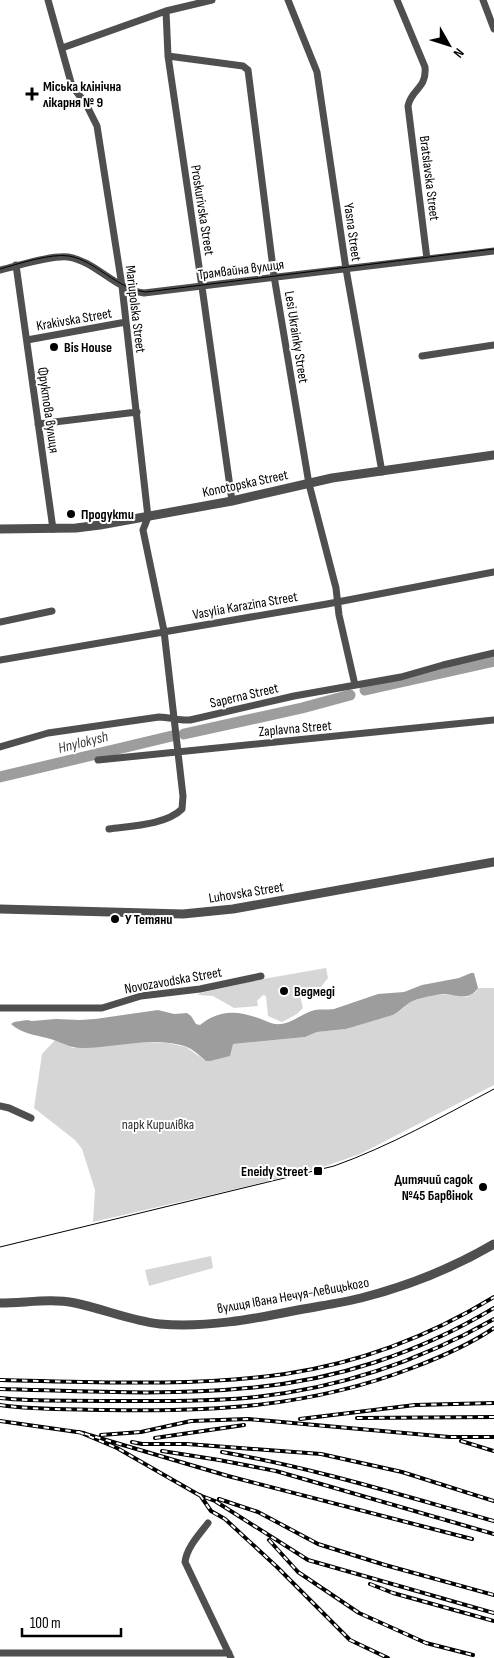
<svg xmlns="http://www.w3.org/2000/svg" width="494" height="1658" viewBox="0 0 494 1658" font-family="'Sofia Sans Condensed',sans-serif">
<style>
.green{fill:#d6d6d6}
.water{fill:#9d9d9d}
.lines{fill:none;stroke-linecap:round;stroke-linejoin:round}
.river{stroke:#9d9d9d;stroke-width:11}
.minor{stroke:#4f4f4f;stroke-width:7}
.tertiary{stroke:#4f4f4f;stroke-width:9}
.tram{stroke:#000;stroke-width:1}
.rail-casing{stroke:#000;stroke-width:4}
.rail{stroke:#fff;stroke-width:2;stroke-dasharray:5.5;stroke-linecap:butt}
.poi-dot{fill:#000;stroke:#fff;stroke-width:2}
.labels{text-anchor:middle;stroke-width:4;stroke-linejoin:round;paint-order:stroke}
.poi-label{font-size:14px;font-weight:bold;fill:#000;stroke:#fff;text-anchor:start}
.street-label{font-size:14px;fill:#000;stroke:#fff}
.park-label{font-size:14px;fill:#2d2d2d;stroke:#fff}
.water-label{font-size:15px;font-style:italic;fill:#3e3e3e;stroke:#fff}
</style>
<rect width="100%" height="100%" fill="#fff"/>
<path class="green" d="M326,968L328,978L316,993L300,996L303,1008L297,1014L282,1022L268,1016L266,996L263,995L257,1001L258,1006L234,1008L213,996L197,995L201,993L263,979Z
M478,988H494V1085L360,1154L323,1167L240,1188L93,1222L95,1190L82,1149L75,1140L34,1108L42,1054L55,1040L73,1048H84L126,1043H168L186,1047L206,1061L233,1044L305,1037L317,1032L346,1029L393,1015L400,1011L411,1001L435,995L452,994L467,997L476,992Z
M211,1256L213,1268L149,1286L145,1270Z"/>
<path class="water" d="M471,973H474L478,988C469,1002 456,994 443,994C435,995 414,999 409,1003C403,1007 399,1012 393,1015L346,1029L317,1032L305,1037L233,1044L230,1056L210,1061H206C200,1056 194,1050 187,1047C158,1036 114,1047 84,1048C70,1049 60,1041 47,1038C35,1035 20,1033 11,1024L14,1022L27,1020L32,1021L56,1019L80,1020L95,1019L158,1010L174,1014L187,1013L191,1016L196,1024L200,1025C218,1010 237,1010 258,1018C265,1020 272,1025 280,1024C293,1023 302,1013 315,1010C321,1009 328,1010 334,1009L378,994L404,992L422,985L459,978Z"/>
<g class="lines">
<path class="river" d="M365,690L494,661
M184,734L302,708L350,695
M0,777L172,736"/>
<path class="minor" d="M48,0L72,86L86,104L97,126L122,286L148,517L143,530L164,631L183,796L182,809C166,825 130,826 109,829
M288,0L317,72L346,269L382,472
M397,0L425,67C427,89 411,89 408,106L427,259
M483,0L494,29
M166,11L168,56L202,287L232,501
M62,48L166,11L212,0
M168,56L243,66L248,70L274,276L309,484L336,588L339,615L355,685
M16,265L53,529
M0,270C18,266 51,255 68,257C96,261 115,290 144,293L494,251
M27,340L126,322
M422,356L494,345
M38,424L137,412
M0,622L52,611
M0,660L327,604L494,572
M0,747L48,733L159,717C170,717 180,721 190,720L294,696L401,677L443,665L494,653
M98,760L494,720
M0,1008H102L141,996L200,989L261,976
M0,1106L9,1108L31,1118
M208,1523C199,1535 187,1547 185,1562L231,1658
M0,1653H229"/>
<path class="tertiary" d="M0,529L76,528L100,525L232,501L332,478L494,455
M0,909L183,914L233,909L494,862
M0,1303C25,1303 51,1298 75,1303C104,1309 131,1321 160,1324C206,1328 253,1319 298,1310C319,1306 341,1303 361,1298C408,1286 453,1268 494,1244"/>
<path class="tram" d="M0,269C18,264 51,253 69,256C97,261 116,289 146,292L494,249
M0,1247L334,1166C390,1146 441,1117 494,1089"/>
<g class="rail-casing">
<path id="rail" d="M0,1380C95,1382 191,1387 285,1374C359,1363 430,1336 494,1297
M0,1389C82,1391 165,1396 247,1388C334,1381 419,1353 494,1308
M0,1398C35,1402 71,1400 106,1401C153,1401 200,1402 246,1398C333,1390 418,1362 494,1319
M0,1405C35,1410 71,1409 106,1410C214,1412 310,1407 412,1368C441,1357 469,1345 494,1328
M357,1418L494,1417
M300,1419L415,1405L494,1403
M0,1421L84,1433
M101,1435L141,1432L191,1421L248,1419L449,1437H494
M155,1438L244,1425
M461,1441L494,1451
M132,1442L142,1444H187L321,1454L402,1472L494,1501
M162,1451L219,1460L276,1471L494,1534
M222,1452C314,1468 404,1496 494,1521
M200,1495L211,1511L225,1519L277,1567L350,1640L388,1658
M219,1499L258,1512L318,1544L385,1565L494,1595
M472,1539L228,1476L79,1432L117,1448L199,1495L215,1501L308,1560L494,1613
M269,1540L298,1572L359,1613L426,1643L473,1655
M370,1584L393,1593L494,1621"/>
</g>
<use href="#rail" class="rail"/>
</g>
<g class="poi-dot">
<path d="M29.5 86.5h5v5h5v5h-5v5h-5v-5h-5v-5h5z"/>
<circle cx="54" cy="347" r="5"/>
<circle cx="71" cy="514" r="5"/>
<circle cx="115" cy="919" r="5"/>
<circle cx="284" cy="991" r="5"/>
<rect x="313" y="1166" width="10" height="10" rx="2.5"/>
<circle cx="483" cy="1187" r="5"/>
</g>
<g class="labels">
<g class="poi-label">
<text x="43" y="91">Міська клінічна<tspan x="43" dy="16">лікарня № 9</tspan></text>
<text x="64" y="352">Bis House</text>
<text x="81" y="519">Продукти</text>
<text x="125" y="924">У Тетяни</text>
<text x="294" y="996">Ведмеді</text>
<text x="308" y="1176" text-anchor="end">Eneidy Street</text>
<text x="473" y="1184" text-anchor="end">Дитячий садок<tspan x="473" dy="16">№45 Барвінок</tspan></text>
</g>
<g class="street-label">
<text transform="translate(430 178) rotate(83)" y="5">Bratslavska Street</text>
<text transform="translate(203 210) rotate(81)" y="5">Proskurivska Street</text>
<text transform="translate(353 232) rotate(82)" y="5">Yasna Street</text>
<text transform="translate(241 269) rotate(-7)" y="5">Трамвайна вулиця</text>
<text transform="translate(136 309) rotate(83)" y="5">Mariupolska Street</text>
<text transform="translate(74 319) rotate(-10)" y="5">Krakivska Street</text>
<text transform="translate(297 337) rotate(81)" y="5">Lesi Ukrainky Street</text>
<text transform="translate(49 410) rotate(82)" y="5">Фруктова вулиця</text>
<text transform="translate(245 483) rotate(-12)" y="5">Konotopska Street</text>
<text transform="translate(245 605) rotate(-10)" y="5">Vasylia Karazina Street</text>
<text transform="translate(244 695) rotate(-13)" y="5">Saperna Street</text>
<text transform="translate(295 728) rotate(-5)" y="5">Zaplavna Street</text>
<text transform="translate(246 892) rotate(-9)" y="5">Luhovska Street</text>
<text transform="translate(173 980) rotate(-10)" y="5">Novozavodska Street</text>
<text transform="translate(293 1295) rotate(-10)" y="5">вулиця Івана Нечуя-Левицького</text>
</g>
<g class="park-label">
<text x="158" y="1129">парк Кирилівка</text>
</g>
<g class="water-label">
<text transform="translate(83 742) rotate(-14)" y="5">Hnylokysh</text>
</g>
</g>
<g transform="translate(449 45) rotate(129)" stroke="#ffffff" stroke-width="4" paint-order="stroke">
<path d="M0-4L9 19L0 12L-9 19Z" fill="#000000"/>
<text y="-8" font-size="14" font-weight="bold" text-anchor="middle" fill="#000000">N</text>
</g>
<path d="M22 1628v8h99v-8" fill="none" stroke="#000000" stroke-width="2.5"/>
<text x="30" y="1628" font-size="15" fill="#000000" stroke="#ffffff" stroke-width="4" paint-order="stroke">100 m</text>
</svg>
